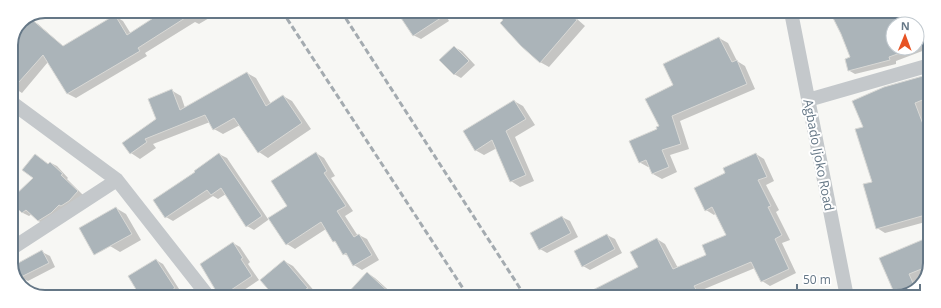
<svg xmlns="http://www.w3.org/2000/svg" width="941" height="308" viewBox="0 0 941 308" font-family="'Open Sans',sans-serif">
<style>
.shadow{fill:#0003;fill-rule:evenodd}
.building{fill:#abb4b9;stroke:#d9d9d6}
.lines{fill:none;stroke-linecap:round;stroke-linejoin:round}
.street{stroke:#c4c8cb;stroke-width:14}
.rail{stroke:#a4abb0;stroke-width:3;stroke-dasharray:6 3;stroke-linecap:butt}
.labels{text-anchor:middle;stroke-width:4;stroke-linejoin:round;paint-order:stroke}
.street-label{font-size:13px;fill:#657786;stroke:#fff}
.rim{fill:none;stroke:#657786;stroke-width:2}
</style>
<rect width="100%" height="100%" fill="#f7f7f4"/>
<path class="shadow" d="M45,11H61L38,20L32,16Z
M166,11H221L199,24L195,22L145,53L147,56L76,98L68,94L48,62L22,93L11,86V45L16,33L30,19L38,24L64,47L115,16L123,21L131,34Z
M403,12H444L449,21L421,39L413,35L399,14Z
M496,12H569L585,26L549,67L540,62Z
M839,12H905L922,23L930,43V53L925,50L896,61V64L855,74L848,70L851,58ZM893,24H917V48H893Z
M719,38L728,43L737,61L745,66L755,89L680,121L689,149L670,155L677,172L662,179L653,174L650,166L648,167L639,162L660,126L674,86L664,65Z
M454,47L462,51L475,65L461,78L454,74Z
M247,73L256,78L271,104L283,96L292,101L311,129L268,158L259,152L240,125L223,134L214,129L210,122L153,144L156,148L140,159L131,153L124,143L157,119L171,90L181,96L185,108Z
M930,75V105L922,108L929,125V221L885,233L877,228L874,183L864,127Z
M514,101L523,106L535,125L515,137L534,181L520,187L511,181L497,148L484,155L475,150Z
M316,153L324,158L335,176L331,178L353,211L345,216L358,236L359,235L367,239L379,260L362,270L354,265L350,257L344,254L338,244L334,241L326,229L295,249L287,244L271,219H269L289,206Z
M219,154L227,158L268,219V220L254,230L247,226L226,194L218,199L213,196L173,221L166,217L196,173Z
M756,154L764,159L774,181L766,185L779,210L776,212L790,240L782,243L796,273L770,286L762,281L755,268L702,290L705,296L703,297H581L639,268L657,239L665,244L678,268L708,255L727,236L716,213L714,215L706,210L727,174Z
M51,163L57,166L68,178L67,179L84,196L45,224L38,221L32,214L29,216L23,213L11,201Z
M116,208L126,214L141,240L120,252L110,246L100,252L90,246Z
M562,217L570,221L578,237L547,253L540,249Z
M607,235L615,239L622,253L590,270L583,266Z
M929,238V272L927,275L917,279L919,286L916,290L896,297H878L894,290Z
M233,243L240,247L250,262L248,264L259,280L235,296H220L201,264Z
M42,252L50,256L55,267L28,281L20,277Z
M156,260L163,264L181,292L175,296H141Z
M284,261L293,266L316,293L314,294L315,296H275L262,280Z
M367,273L375,278L395,296H338L342,291L348,294Z
M797,294L802,297H790Z"/>
<path class="building" d="M164,11H196L138,48L140,51L67,94L43,55L11,91V45L17,30L30,18L63,46L115,15L127,35Z
M397,12H450L413,36Z
M494,12H567L577,20L540,63L521,46L500,23L503,20Z
M840,12H901L906,24H893V48H914L889,57L890,60L848,71L845,59L850,57L841,34L832,16Z
M719,37L732,62L737,60L747,84L672,116L681,144L662,150L669,167L652,174L646,160L639,163L629,141L657,129L656,127L659,126L645,99L673,85L663,64Z
M454,46L469,61L454,75L439,60Z
M247,72L266,106L283,95L302,123L258,153L234,118L213,130L205,115L145,139L147,142L130,154L122,143L156,119L148,99L172,89L180,110Z
M930,74V97L915,103L929,140V214L876,229L863,184L872,182L855,129L863,127L852,101L884,87Z
M514,100L526,119L506,131L526,175L510,182L492,140L475,151L463,131Z
M316,152L327,171L324,173L346,206L337,211L354,237L359,234L372,255L353,266L346,253L343,255L335,241L333,242L321,222L286,245L268,218L287,206L271,181Z
M219,153L262,216L246,227L221,188L211,195L207,190L165,218L153,200L195,172L194,171Z
M756,153L767,177L758,180L771,206L768,207L782,235L775,239L789,269L761,282L751,262L694,286L697,291L687,297H579L638,267L630,252L657,238L673,269L706,255L702,245L726,235L712,207L705,211L694,188L725,173L723,168Z
M35,154L48,164L50,162L63,174L61,175L78,191L69,201L61,206L59,205L51,213L38,221L26,210L22,213L11,202V199L33,178L22,170Z
M116,207L132,234L94,255L79,228Z
M562,216L571,233L539,250L530,233Z
M607,234L615,249L582,267L574,251Z
M929,237V266L909,274L916,290L896,297L879,258Z
M233,242L243,258L241,259L252,276L222,296H219L200,264Z
M42,250L49,263L17,279L11,267Z
M156,259L175,288L162,296H140L128,276Z
M284,260L308,288L306,289L312,296H274L260,280Z
M367,272L393,296H345Z"/>
<g class="lines">
<path class="street" d="M791,12L847,297
M808,100L930,65
M11,102L117,180L208,296
M11,249L117,180"/>
<path class="rail" d="M282,11L468,296
M341,11L525,296"/>
</g>
<g class="labels">
<g class="street-label">
<text transform="translate(819 155) rotate(79)" y="5">Agbado Ijoko Road</text>
</g>
</g>
<path d="M0 0H941V308H0ZM45 18H896A27 27 0 0 1 923 45V263A27 27 0 0 1 896 290H45A27 27 0 0 1 18 263V45A27 27 0 0 1 45 18Z" fill="#fff" fill-rule="evenodd"/>
<path class="rim" d="M45 18H896A27 27 0 0 1 923 45V263A27 27 0 0 1 896 290H45A27 27 0 0 1 18 263V45A27 27 0 0 1 45 18Z"/>
<g transform="translate(905 36) rotate(1)"><circle r="19" fill="#ffffff" stroke="#c1c9cf"/>
<path d="M0-3L7 15L0 10L-7 15Z" fill="#e75324"/>
<text y="-6" font-size="11" font-weight="bold" text-anchor="middle" fill="#657786">N</text>
</g>
<path d="M797 284v6h123v-6" fill="none" stroke="#657786" stroke-width="2"/>
<text x="803" y="284" font-size="12" fill="#657786" stroke="#ffffff" stroke-width="3" paint-order="stroke">50 m</text>
</svg>
